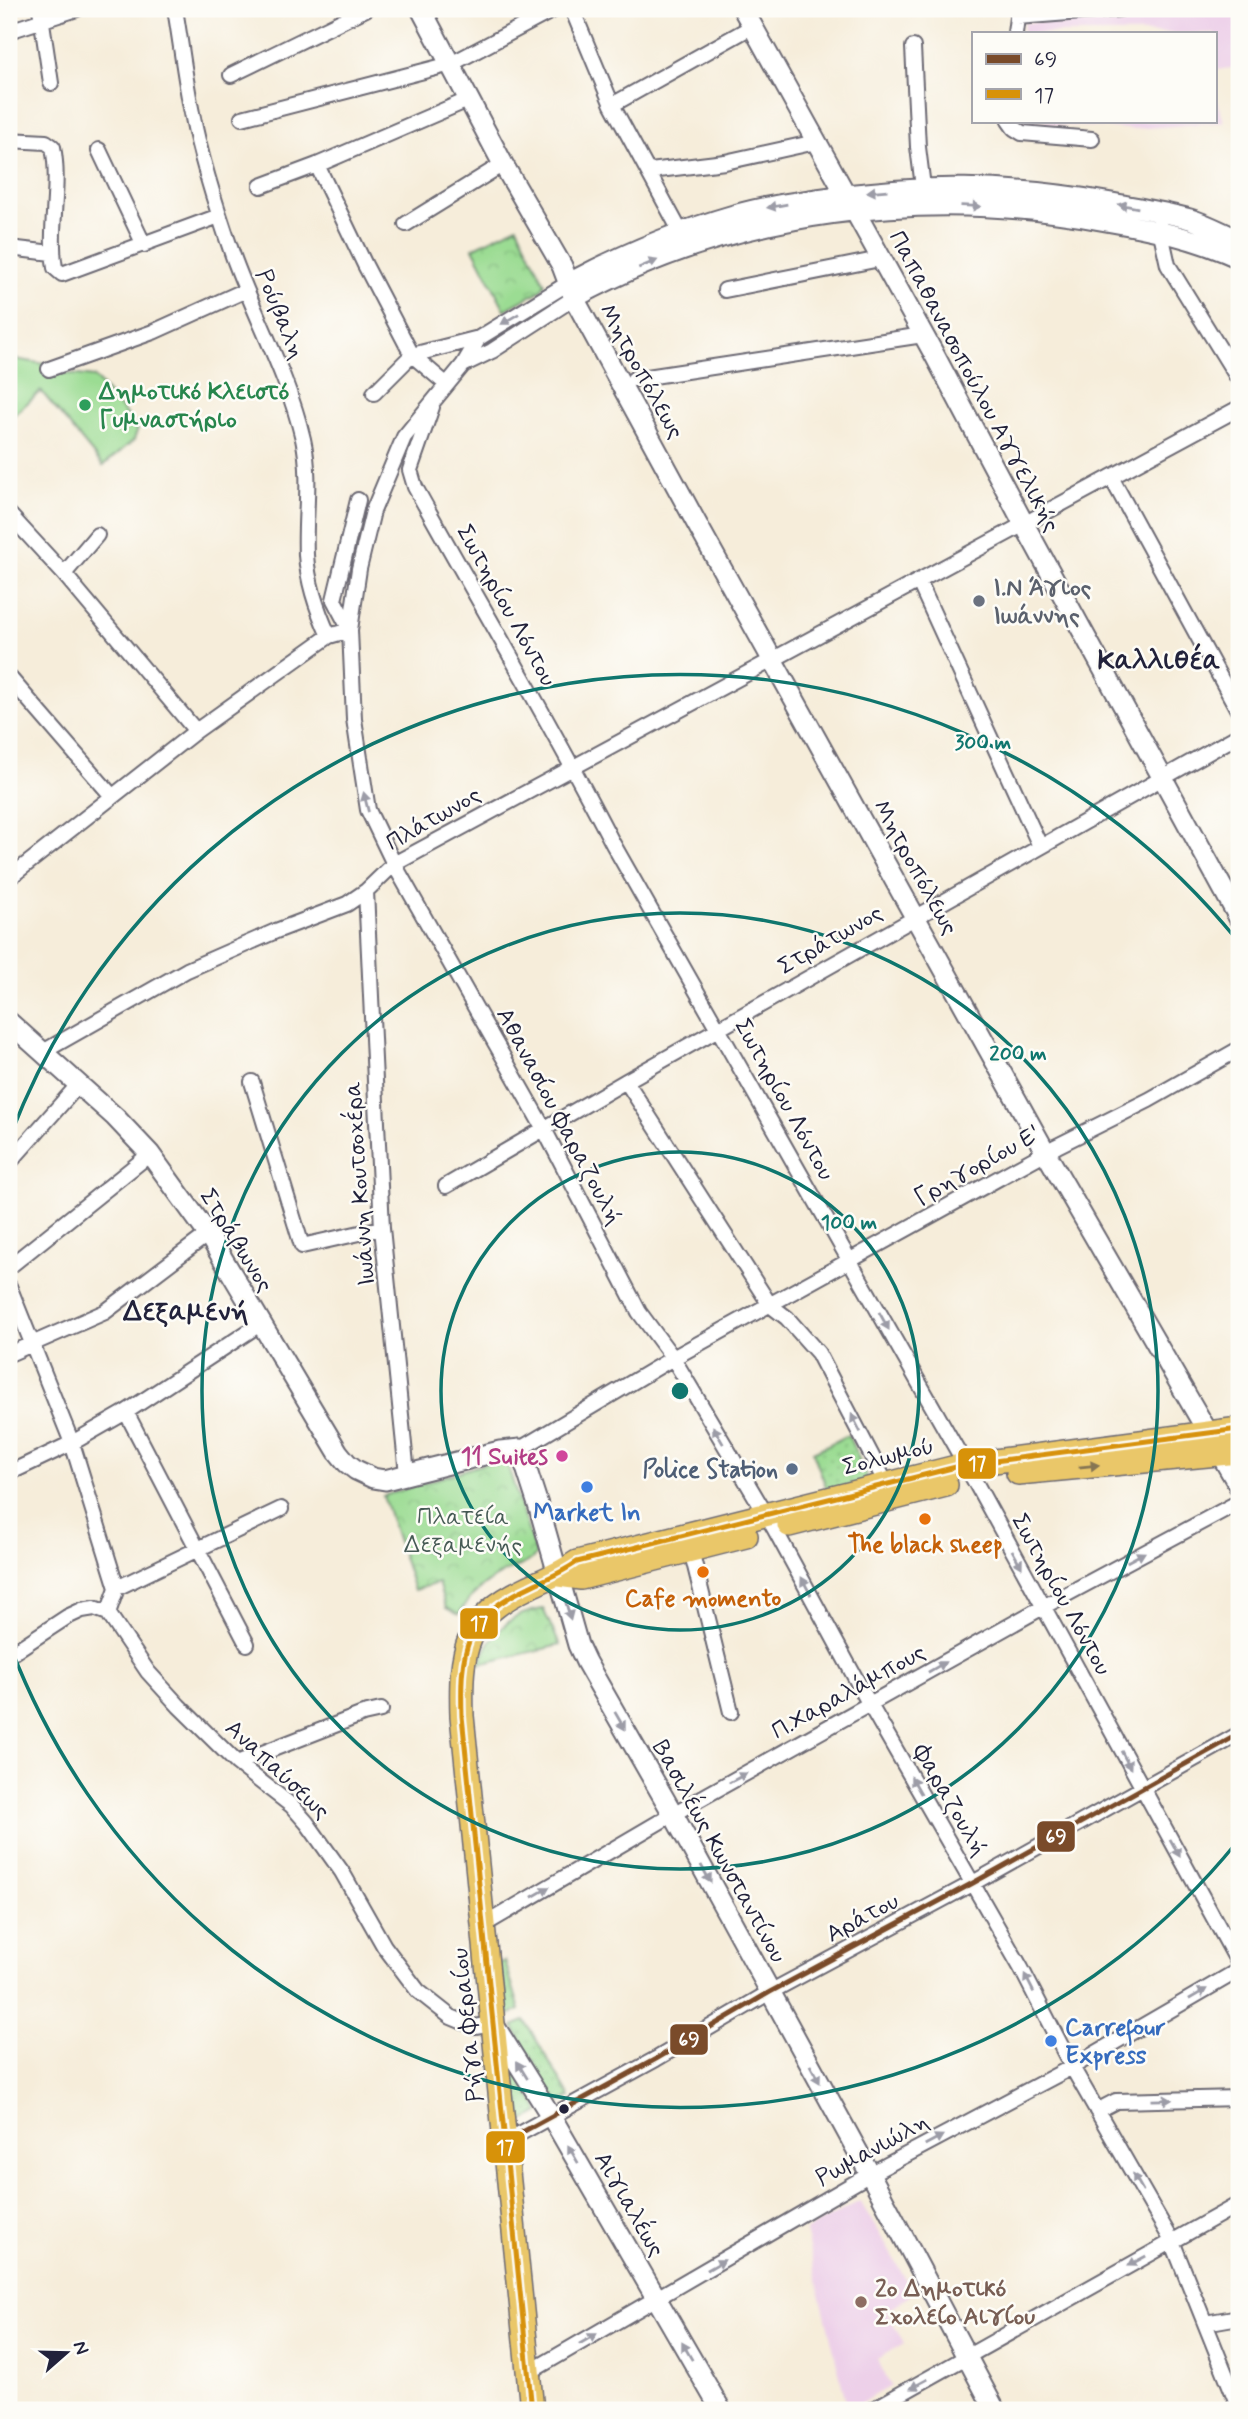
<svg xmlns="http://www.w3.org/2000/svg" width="1248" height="2419" viewBox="0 0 1248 2419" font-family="Mynerve,sans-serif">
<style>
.built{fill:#edd0e9}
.grass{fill:url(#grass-dots);stroke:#5e7f67;stroke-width:2}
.park{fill:url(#park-crowns);stroke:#5e7f67;stroke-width:2}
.garden{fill:#9bdc93;stroke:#5e7f67;stroke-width:2}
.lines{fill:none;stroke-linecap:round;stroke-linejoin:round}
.minor-casing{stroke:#6c6973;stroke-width:18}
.tertiary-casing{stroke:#6c6973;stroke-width:23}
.primary-casing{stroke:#6c6973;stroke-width:26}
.minor{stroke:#fff;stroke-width:14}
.tertiary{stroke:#fff;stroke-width:19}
.primary{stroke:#eac769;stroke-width:23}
.bus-1-casing{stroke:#fdfcf7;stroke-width:10}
.bus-2-casing{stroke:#fdfcf7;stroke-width:10}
.bus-1{stroke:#7a4b2a;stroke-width:5}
.bus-2{stroke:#d79209;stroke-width:5}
.oneway{fill:#9c9ca7}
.oneway2{fill:#867452}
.ring{fill:none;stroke:#0f766e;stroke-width:3.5}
.leisure-dot{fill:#2e9e5b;stroke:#fdfcf7;stroke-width:2.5}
.worship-dot{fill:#6b7280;stroke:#fdfcf7;stroke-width:2.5}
.hotel-dot{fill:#d1479c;stroke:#fdfcf7;stroke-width:2.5}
.service-dot{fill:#5c6f8a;stroke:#fdfcf7;stroke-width:2.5}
.shop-dot{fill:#3f7fe0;stroke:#fdfcf7;stroke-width:2.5}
.food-dot{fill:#e8710a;stroke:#fdfcf7;stroke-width:2.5}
.bus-dot{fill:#22223b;stroke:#fdfcf7;stroke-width:2.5}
.education-dot{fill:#8d6e63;stroke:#fdfcf7;stroke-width:2.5}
.labels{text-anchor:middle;stroke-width:5;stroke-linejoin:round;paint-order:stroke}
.street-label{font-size:24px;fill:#22223b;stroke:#fdfcf7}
.leisure-label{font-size:24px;font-weight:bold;fill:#27864d;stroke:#fdfcf7;text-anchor:start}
.worship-label{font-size:24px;font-weight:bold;fill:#5b616d;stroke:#fdfcf7;text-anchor:start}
.hotel-label{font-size:24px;font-weight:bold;fill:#b23c85;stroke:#fdfcf7;text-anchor:end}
.service-label{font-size:24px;font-weight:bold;fill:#4e5e75;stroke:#fdfcf7;text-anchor:end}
.shop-label{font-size:24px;font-weight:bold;fill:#366cbe;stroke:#fdfcf7}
.park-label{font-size:24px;fill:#465a55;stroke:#fdfcf7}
.food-label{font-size:24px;font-weight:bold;fill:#c56008;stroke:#fdfcf7}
.education-label{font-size:24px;font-weight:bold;fill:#785e54;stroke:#fdfcf7;text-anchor:start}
.quarter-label{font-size:28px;font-weight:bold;fill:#22223b;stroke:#fdfcf7}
.centre{fill:#0f766e;stroke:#fdfcf7;stroke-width:3.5}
.ring-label{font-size:21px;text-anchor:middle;font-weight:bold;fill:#0f766e;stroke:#fdfcf7;stroke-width:5;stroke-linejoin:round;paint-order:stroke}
.line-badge{stroke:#fdfcf7;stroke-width:2.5}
.badge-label{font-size:19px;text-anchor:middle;font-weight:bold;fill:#fff}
</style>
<defs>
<pattern id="grass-dots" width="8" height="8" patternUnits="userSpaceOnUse" patternTransform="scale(1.75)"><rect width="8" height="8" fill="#9bdc93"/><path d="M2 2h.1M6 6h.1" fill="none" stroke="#85bc80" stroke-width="1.8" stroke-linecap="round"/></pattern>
<pattern id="park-crowns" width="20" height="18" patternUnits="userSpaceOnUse" patternTransform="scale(1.75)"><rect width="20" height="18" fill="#9bdc93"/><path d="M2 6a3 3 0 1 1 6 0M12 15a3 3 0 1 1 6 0" fill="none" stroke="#85bc80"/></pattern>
</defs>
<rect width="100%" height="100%" fill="#fdfcf7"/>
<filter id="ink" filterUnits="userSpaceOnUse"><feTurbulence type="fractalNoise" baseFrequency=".0143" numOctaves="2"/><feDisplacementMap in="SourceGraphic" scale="14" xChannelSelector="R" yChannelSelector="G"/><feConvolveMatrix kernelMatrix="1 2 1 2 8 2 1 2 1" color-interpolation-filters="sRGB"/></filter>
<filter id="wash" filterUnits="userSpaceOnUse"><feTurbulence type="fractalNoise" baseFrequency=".00686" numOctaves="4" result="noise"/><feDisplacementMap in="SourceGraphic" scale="28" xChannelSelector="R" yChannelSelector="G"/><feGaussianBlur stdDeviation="1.57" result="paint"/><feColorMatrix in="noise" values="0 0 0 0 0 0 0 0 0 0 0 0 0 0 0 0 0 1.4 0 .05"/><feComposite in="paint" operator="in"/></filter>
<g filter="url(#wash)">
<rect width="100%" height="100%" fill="#f6edda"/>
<path class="built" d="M1193,9H1239V67L1215,70V33H1023L1024,23Z
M1215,92L1224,122L1132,129L1020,123L1018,121H1215Z
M860,2201L914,2293L886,2311L904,2343L877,2359L891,2386L848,2410L805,2231Z"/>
<path class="grass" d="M848,1435L869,1481L828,1492L813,1452Z
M505,1961L520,2010L509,2015L499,1963Z
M525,2021L570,2097L557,2104L513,2026Z
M508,2058L540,2112L516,2125Z"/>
<path class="park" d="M517,226L545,284L540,291L505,310L473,248Z
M505,1457L536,1555C528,1565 514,1567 503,1573C484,1583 469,1597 459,1614L446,1608L438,1583L414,1590L383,1496Z
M543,1609L560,1645L479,1664C491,1634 509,1613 543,1609Z"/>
<path class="garden" d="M9,358L51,365L54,372L94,377L138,428L134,440L103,466L41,391L9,419Z"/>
</g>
<g filter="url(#ink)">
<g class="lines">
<g class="minor-casing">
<path id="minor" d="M40,9L51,83
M175,9C181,44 185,79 192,113C201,161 217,210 233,256C255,317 288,375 303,439C312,478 304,516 306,555C308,584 317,610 329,636
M572,9L612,105L685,240
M1017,17L1120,9
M9,31L77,9
M1015,33L1018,10
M913,47L918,147L923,187
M231,75L366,9
M612,105L753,26
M242,118L451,64L555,9
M1009,121L1014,128L1022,133L1092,139
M9,140L46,142L53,147C61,187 48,229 55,268L62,274L219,216
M99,150L144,245
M317,165L365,265L412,355L446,384
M650,171L725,162L816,142
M261,186L317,165L470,99
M406,224L503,164
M1159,224L1168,265L1239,380
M9,248L52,253
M567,284L479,338L463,365L404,437L373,511L359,569L350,630L354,719L368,810L394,864L544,1129L639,1312L673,1358L774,1528L870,1705L1021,1968L1072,2067L1172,2241L1239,2408
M725,290L880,259
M465,364L492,351L574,298
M49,369L153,332L246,290
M634,379L923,335
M374,393L412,355L479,338
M432,407L410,470L415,487C481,606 551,723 613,844L973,1478L1239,1964
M1111,477L1239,712
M9,514L64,574L196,731
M64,574L97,535
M919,582L1040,846
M9,677L112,796
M9,878L196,731L329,636L350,630L334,600L358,500
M366,891L382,1228L407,1474
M41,1053L187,970L276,931L347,904L366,891L394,864L1239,408
M626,1081L770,1305L787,1318L818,1353L890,1491
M252,1082L302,1246L382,1228
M9,1163L79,1084
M446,1186L626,1081L1239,735
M9,1267L150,1154
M9,1286L72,1443L117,1588L108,1613
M9,1354L105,1312L208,1234
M126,1412L247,1644
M520,1449L673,1358L1057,1146L1149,1100L1239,1049
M9,1473L72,1443L126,1412L260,1324
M691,1550L731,1712
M117,1588L281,1509
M9,1655L67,1617L82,1610L94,1608L108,1613L148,1672L179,1706L237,1763L292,1806L307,1823L342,1872L384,1946L418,1991L451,2017L475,2027L493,2024
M237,1763L363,1714L381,1710
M482,1926L673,1814L1043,1607L1239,1502
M1097,2111L1116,2101L1239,2098
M506,2141L656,2059L770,1992L973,1883L1239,1734
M1205,2323L1239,2317
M528,2373L870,2174L1072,2067L1239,1970
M872,2410L1239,2204"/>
</g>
<g class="tertiary-casing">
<path id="tertiary" d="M421,9L503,164L562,266L574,298L697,524L1046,1153L1239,1486
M743,9L934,354L1024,524L1239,918
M567,284C621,255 675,232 734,215C761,207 789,203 817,199C919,183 1011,185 1112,203C1139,208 1165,212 1190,219C1207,224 1223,233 1239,240
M574,298C736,209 927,187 1106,221C1153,229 1196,238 1239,258
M9,1022L115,1117L150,1154L208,1234L338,1452L347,1463L356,1470L373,1478L385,1480L500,1451L520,1449L540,1511L578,1645L586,1662L673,1814L870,2174L995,2410
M494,2025L551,2116L721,2410"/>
</g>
<g class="primary-casing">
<path id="primary" d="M1018,1473L1239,1452
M789,1525L946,1485
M559,1575L581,1578L746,1536
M532,2410L462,1716C460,1650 464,1617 529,1587C547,1578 560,1574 577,1562L964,1465L1239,1429"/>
</g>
<use href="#minor" class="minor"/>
<use href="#tertiary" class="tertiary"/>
<use href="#primary" class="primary"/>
<g class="bus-1-casing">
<path id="bus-1" d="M506,2141L656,2059L770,1992L973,1883L1239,1734"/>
</g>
<g class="bus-2-casing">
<path id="bus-2" d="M532,2410L462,1716C460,1650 464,1617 529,1587C547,1578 560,1574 577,1562L964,1465L1239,1429"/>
</g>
<use href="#bus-1" class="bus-1"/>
<use href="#bus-2" class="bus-2"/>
</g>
<defs><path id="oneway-solid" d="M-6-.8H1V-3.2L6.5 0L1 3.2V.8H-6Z" transform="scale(1.75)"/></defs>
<g class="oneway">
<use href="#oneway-solid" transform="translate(877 191) rotate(175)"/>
<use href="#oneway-solid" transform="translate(777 206) rotate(170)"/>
<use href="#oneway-solid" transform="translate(971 206) rotate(2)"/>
<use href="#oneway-solid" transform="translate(1128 206) rotate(-170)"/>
<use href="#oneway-solid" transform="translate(648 264) rotate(-22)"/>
<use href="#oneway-solid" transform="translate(510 319) rotate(149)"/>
<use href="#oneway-solid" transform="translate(366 802) rotate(-104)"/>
<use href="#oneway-solid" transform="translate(884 1321) rotate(61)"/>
<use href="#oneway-solid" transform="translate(856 1423) rotate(-117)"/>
<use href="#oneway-solid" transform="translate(718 1435) rotate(-120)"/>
<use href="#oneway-solid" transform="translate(1136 1557) rotate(-28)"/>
<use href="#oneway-solid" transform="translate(1017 1559) rotate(61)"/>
<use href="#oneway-solid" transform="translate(806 1586) rotate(-118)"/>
<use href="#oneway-solid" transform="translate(568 1610) rotate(74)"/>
<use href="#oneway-solid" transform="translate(937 1667) rotate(-30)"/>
<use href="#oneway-solid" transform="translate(620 1721) rotate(60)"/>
<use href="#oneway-solid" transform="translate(1126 1760) rotate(62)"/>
<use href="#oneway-solid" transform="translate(738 1778) rotate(-29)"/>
<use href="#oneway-solid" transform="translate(916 1785) rotate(-120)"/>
<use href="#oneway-solid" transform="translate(1175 1848) rotate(61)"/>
<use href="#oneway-solid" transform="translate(706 1874) rotate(61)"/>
<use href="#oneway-solid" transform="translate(541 1892) rotate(-30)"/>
<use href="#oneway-solid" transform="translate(1029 1983) rotate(-117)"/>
<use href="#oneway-solid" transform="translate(1198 1994) rotate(-30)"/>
<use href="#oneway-solid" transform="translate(522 2070) rotate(-122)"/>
<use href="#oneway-solid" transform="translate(815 2074) rotate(61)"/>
<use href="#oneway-solid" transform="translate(1162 2100) rotate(-1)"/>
<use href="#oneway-solid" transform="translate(934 2140) rotate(-28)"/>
<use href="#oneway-solid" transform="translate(573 2154) rotate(-120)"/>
<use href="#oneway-solid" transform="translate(1138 2182) rotate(-120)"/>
<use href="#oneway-solid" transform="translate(1137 2261) rotate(151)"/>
<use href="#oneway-solid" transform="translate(716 2265) rotate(-30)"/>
<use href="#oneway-solid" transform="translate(588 2339) rotate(-30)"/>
<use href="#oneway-solid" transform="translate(687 2351) rotate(-120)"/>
<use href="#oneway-solid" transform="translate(919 2384) rotate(151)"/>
</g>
<use class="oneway2" href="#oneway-solid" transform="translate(1089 1466) rotate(-6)"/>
</g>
<g class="ring">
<circle cx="680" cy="1391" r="239"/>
<circle cx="680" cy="1391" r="478"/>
<path d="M1237 1842A717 717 0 0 1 11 1648M11 1134A717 717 0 0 1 1237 940"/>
</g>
<circle class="leisure-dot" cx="85" cy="405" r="7"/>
<circle class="worship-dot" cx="979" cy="601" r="7"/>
<circle class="hotel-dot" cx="562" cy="1456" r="7"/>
<circle class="service-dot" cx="792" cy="1469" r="7"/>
<g class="shop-dot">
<circle cx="587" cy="1487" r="7"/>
<circle cx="1051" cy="2041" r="7"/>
</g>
<g class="food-dot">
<circle cx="925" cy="1519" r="7"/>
<circle cx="703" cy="1572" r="7"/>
</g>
<circle class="bus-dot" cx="564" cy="2109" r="6"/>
<circle class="education-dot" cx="861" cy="2302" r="7"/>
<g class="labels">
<g class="street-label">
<text transform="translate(281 314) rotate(68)" y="8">Ρούβαλη</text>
<text transform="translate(642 371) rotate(61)" y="8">Μητροπόλεως</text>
<text transform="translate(975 381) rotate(62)" y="8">Παπαθανασοπούλου Αγγελικής</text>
<text transform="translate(507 605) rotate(61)" y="8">Σωτηρίου Λόντου</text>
<text transform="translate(433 818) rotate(-30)" y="8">Πλάτωνος</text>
<text transform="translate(916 867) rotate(61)" y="8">Μητροπόλεως</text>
<text transform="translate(830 939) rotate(-30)" y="8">Στράτωνος</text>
<text transform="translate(785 1099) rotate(61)" y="8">Σωτηρίου Λόντου</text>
<text transform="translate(560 1116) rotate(62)" y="8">Αθανασίου Φαραζουλή</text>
<text transform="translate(977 1165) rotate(-29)" y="8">Γρηγορίου Ε'</text>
<text transform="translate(359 1184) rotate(-94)" y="8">Ιωάννη Κουτσοχέρα</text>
<text transform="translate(237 1240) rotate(58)" y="8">Στράβωνος</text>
<text transform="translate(888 1456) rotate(-14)" y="8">Σολωμού</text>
<text transform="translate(1062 1594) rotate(61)" y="8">Σωτηρίου Λόντου</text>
<text transform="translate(848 1691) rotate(-29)" y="8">Π.Χαραλάμπους</text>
<text transform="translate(278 1769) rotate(43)" y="8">Αναπαύσεως</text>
<text transform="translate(951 1800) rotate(60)" y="8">Φαραζουλή</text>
<text transform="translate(720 1851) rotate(61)" y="8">Βασιλέως Κωνσταντίνου</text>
<text transform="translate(862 1917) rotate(-28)" y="8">Αράτου</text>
<text transform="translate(467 2025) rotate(-96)" y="8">Ρήγα Φεραίου</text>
<text transform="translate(872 2149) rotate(-29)" y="8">Ρωμανιώλη</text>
<text transform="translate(630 2204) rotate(60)" y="8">Αιγιαλέως</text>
</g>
<g class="leisure-label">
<text x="99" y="399">Δημοτικό Κλειστό<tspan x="99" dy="28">Γυμναστήριο</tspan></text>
</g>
<g class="worship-label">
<text x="993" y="595">Ι.Ν Άγιος<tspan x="993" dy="28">Ιωάννης</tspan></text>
</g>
<g class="hotel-label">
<text x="548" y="1464">11 Suites</text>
</g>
<g class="service-label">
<text x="778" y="1477">Police Station</text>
</g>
<g class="shop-label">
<text x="587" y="1520">Market In</text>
<text x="1065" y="2035" text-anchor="start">Carrefour<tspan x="1065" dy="28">Express</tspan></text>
</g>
<g class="park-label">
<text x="463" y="1524">Πλατεία<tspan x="463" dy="28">Δεξαμενής</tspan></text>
</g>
<g class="food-label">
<text x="925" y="1552">The black sheep</text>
<text x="703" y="1606">Cafe momento</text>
</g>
<g class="education-label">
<text x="875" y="2296">2ο Δημοτικό<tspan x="875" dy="28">Σχολείο Αιγίου</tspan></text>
</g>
<g class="quarter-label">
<text x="1159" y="669">Καλλιθέα</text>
<text x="186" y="1320">Δεξαμενή</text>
</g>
</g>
<circle cx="680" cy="1391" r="10" class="centre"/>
<g class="ring-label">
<text x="983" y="749">300 m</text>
<text x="1018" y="1060">200 m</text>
<text x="849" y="1229">100 m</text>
</g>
<g class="line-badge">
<rect x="957" y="1447" width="40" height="33" rx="7" fill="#d79209"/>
<rect x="459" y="1607" width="40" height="33" rx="7" fill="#d79209"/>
<rect x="1036" y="1820" width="40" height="33" rx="7" fill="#7a4b2a"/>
<rect x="669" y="2023" width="40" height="33" rx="7" fill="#7a4b2a"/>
<rect x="485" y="2130" width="41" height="34" rx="7" fill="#d79209"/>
</g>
<g class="badge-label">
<text x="977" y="1470">17</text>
<text x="479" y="1630">17</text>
<text x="1056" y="1843">69</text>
<text x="689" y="2046">69</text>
<text x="505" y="2154">17</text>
</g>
<rect width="1248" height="2419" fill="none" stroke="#fdfcf7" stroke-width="35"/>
<rect x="972" y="32" width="245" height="91" fill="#fdfcf7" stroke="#a5a5ac" stroke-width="2"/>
<rect x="986" y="54" width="35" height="10" fill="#7a4b2a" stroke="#a5a5ac" stroke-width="2"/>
<text x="1034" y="66" font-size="21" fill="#22223b">69</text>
<rect x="986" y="89" width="35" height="10" fill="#d79209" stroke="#a5a5ac" stroke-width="2"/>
<text x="1034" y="102" font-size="21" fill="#22223b">17</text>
<g transform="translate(66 2353) rotate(70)" stroke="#fdfcf7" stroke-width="5" paint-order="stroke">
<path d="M0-5L12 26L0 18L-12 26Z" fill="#22223b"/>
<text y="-10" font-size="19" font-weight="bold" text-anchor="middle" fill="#22223b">N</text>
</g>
</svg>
